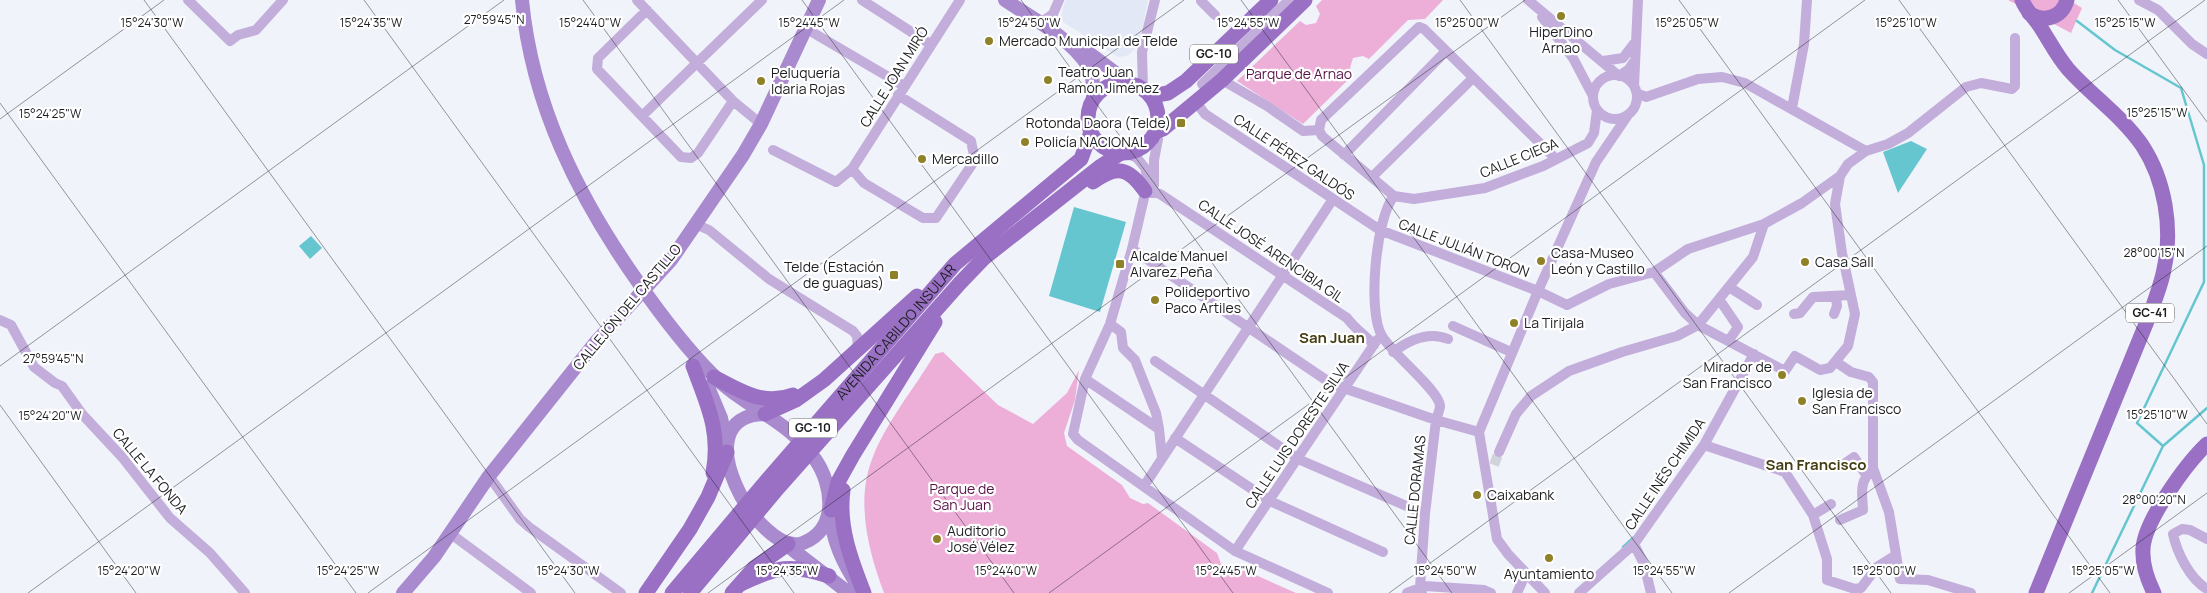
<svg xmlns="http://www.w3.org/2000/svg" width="2207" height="593" viewBox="0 0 2207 593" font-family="Manrope,sans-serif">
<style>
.built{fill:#e3e8f6}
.green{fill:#edafd8}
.water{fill:#66c6cf}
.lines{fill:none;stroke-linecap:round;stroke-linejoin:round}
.stream{stroke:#66c6cf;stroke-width:2.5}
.street-tunnel{stroke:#d0d3d9;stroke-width:10;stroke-dasharray:10 5;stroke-linecap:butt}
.street{stroke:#c2addb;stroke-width:10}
.secondary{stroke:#aa8ace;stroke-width:14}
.primary{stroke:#9970c4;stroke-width:15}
.ticks{fill:none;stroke:#1d1e21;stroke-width:1;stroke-opacity:0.45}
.poi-dot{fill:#8f8128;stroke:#fff;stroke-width:2}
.labels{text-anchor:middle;stroke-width:4.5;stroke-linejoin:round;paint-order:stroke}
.shield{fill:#fff;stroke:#616264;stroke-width:1}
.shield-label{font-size:12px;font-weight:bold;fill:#1d1e21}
.poi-label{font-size:14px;fill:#1d1e21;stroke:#fff;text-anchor:start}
.park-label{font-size:14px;fill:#591148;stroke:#fff}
.street-label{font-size:14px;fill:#1d1e21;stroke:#fff}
.neighbourhood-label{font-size:15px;font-weight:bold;fill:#443e14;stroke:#fff}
.ticks-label{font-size:12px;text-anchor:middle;fill:#1d1e21;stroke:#fff;stroke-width:4.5;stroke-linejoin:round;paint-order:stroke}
</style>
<rect width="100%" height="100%" fill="#f0f3fa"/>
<path class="built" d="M1065,0H1148L1139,45L1127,56L1118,57L1060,20Z"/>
<path class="green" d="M1322,0H1443L1425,19L1408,20L1369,59L1363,56L1353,58L1350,68L1353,75L1303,124L1237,81L1300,21L1306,25L1316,23L1320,14L1316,6Z
M2008,0H2069L2082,8L2071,33Z
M943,352L998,405L1033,424L1067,393L1079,370L1075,400L1064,433L1067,446L1122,485L1130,498L1143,504L1148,503L1217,553L1221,564L1228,568H1240L1296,593H884C869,553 856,504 871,462C885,423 914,389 935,354Z"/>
<path class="water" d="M1911,141L1927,149L1898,193L1883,152Z
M1074,207L1126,222L1100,312L1049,296Z
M311,236L322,248L310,259L299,246Z"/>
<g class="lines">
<path class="stream" d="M2077,21L2115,50L2181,88L2204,165V282L2137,423L2163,446
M1623,547L1634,537
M2092,593L2163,446L2207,408"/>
<path class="street-tunnel" d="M1494,465L1499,452"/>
<path class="street" d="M188,0L230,41L238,35L256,30L283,0
M637,0L733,101L761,124
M862,0L930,44
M1528,0L1619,76L1629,69L1635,60
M2139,0L2158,10L2192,44L2207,54
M1201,1L1215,15
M647,10L598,58L597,69L681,157L691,158L698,153L733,101
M1542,17L1573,58L1593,96
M1040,23L1053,14L1059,0
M805,28L904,86
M1603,61L1623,58L1636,41
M1593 97a22 22 0 1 1 44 0a22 22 0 1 1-44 0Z
M1222,80L1267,106L1303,131L1319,130
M1202,84L1289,0
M1634,86L1638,0
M1143,89L1142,52L1155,0
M1637,93L1646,97L1698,79L1722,77L1745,83L1866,151
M1196,102L1205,114L1380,230L1538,291L1567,305L1609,284L1654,272L1688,249L1764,224L1802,203L1840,176L1848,164L1866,151L1888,144L1908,133L1966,87L1981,83L2012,89L2015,86V38
M1792,108L1804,44L1807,0
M642,116L762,0
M1154,133L1158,139L1154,160V185
M773,150L836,182L852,169L960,0
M1124,152L1137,158L1145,168L1148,181L1132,249L1110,324L1085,379L1073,434L1078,440L1235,551L1328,593
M1344,155L1446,51
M1556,159L1424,29L1419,27L1321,120L1319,130L1322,136L1394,196L1414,199L1485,188L1543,166L1588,143L1594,133L1597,110
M852,169L864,183L923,218H936L975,160L971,141L898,95
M1372,177L1473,78
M1145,194L1153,192L1160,194L1347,318C1355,329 1365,335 1374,345
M1394,196C1376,217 1367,312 1382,336C1392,354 1440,391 1440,406C1440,410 1437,416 1436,420L1425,514L1420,587L1422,593
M695,224L709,230L769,279L853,331L857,336L858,348
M1132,249L1332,384L1436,420L1479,432
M1654,272L1685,313L1698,325L1785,371L1795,356L1820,370L1830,368L1848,346L1855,314L1842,253L1835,204L1840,176
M1729,287L1757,305
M1719,299L1738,327L1729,340
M1794,314L1800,313L1813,297L1850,295
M1834,314L1837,306L1836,297
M0,320L11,325L34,367L55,383L62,386L82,414L122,457L170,518L210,553L245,593
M1110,324L1121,332L1123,348L1135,360L1156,413L1159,429
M1453,326L1511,352
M1393,352C1409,340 1429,331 1448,339
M1155,361L1298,459L1425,514
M1836,362L1851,372L1869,377L1873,382V468L1889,512L1900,579L1928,580L1971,593
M1085,379L1159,429L1162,457
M1175,438L1270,501L1383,552
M1704,445L1785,472L1813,515L1827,559V580L1855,589L1861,588L1877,567L1896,555
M1499,452L1516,414L1531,396L1569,371L1622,352L1677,336L1698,325L1753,257L1764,224
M1841,466L1854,457L1864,472L1873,468
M489,476L520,519L529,527L621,593
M1144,486L1333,199
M1813,515L1831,504
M1840,520L1863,510C1862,490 1859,483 1873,468
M451,534L531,593
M2207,539L2190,530L2182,529L2173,534C2177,553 2190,579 2207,589
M1634,544L1644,564L1651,593
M1235,551L1377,340
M1407,593L1425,586L1484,590L1491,593
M1517,593L1526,573
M1545,593L1508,554L1497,539L1479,432L1538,291L1596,162L1628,115
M1579,593L1634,544L1704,445L1754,354"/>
<path class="secondary" d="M522,0C532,105 578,197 638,282C661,315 685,347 713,375C744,407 790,421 815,459C833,485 839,529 803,543C760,559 679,415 765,414
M1005,0C1033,19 1069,37 1088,66C1094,74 1093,90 1093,100
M1077,44L1129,83
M708,387L721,418L726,442
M830,514C833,542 843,563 858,586
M788,544L793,550L849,593
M403,593L434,557L489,476L595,343L671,260L743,155L761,124L819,0"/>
<g class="primary">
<path d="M2022,0C2026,11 2035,18 2041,28C2050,42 2057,56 2068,69C2091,95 2122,116 2142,145C2165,180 2173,228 2164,269C2162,282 2156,296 2152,309L2036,593"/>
<path d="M2029,13C2044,23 2062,18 2067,0"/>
<circle cx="1123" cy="118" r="35"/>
<path d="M1151,96L1168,93L1186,81L1271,0"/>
<path d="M1155,132L1163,129L1222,80L1305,0"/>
<path d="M1093,182C1117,165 1128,167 1145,191"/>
<path d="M693,366C707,404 721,431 713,473"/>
<path d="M714,377C740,391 764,406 793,395"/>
<path d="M765,414L796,400L824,380L917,296"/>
<path d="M843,490C838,526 851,560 864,593"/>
<path d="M831,510L838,482L853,455L935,322"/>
<path d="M741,584C778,567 789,563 829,576"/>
<path d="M646,593L690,529L708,497L727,452"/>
<path id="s1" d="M672,593L768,479L955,264L1081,159L1091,132"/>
<path d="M690,593L778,488L960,283L984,258L1101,166L1121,153"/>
<path d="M732,593L754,568L788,544"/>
<path d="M2154,593C2147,579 2142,565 2143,549C2144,521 2187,463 2207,444"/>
</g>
</g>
<path class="ticks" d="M144,0L575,593M364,0L794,593M583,0L1014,593M802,0L1233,593M1021,0L1452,593M1241,0L1672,593M1460,0L1891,593M1679,0L2110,593M1899,0L2207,424M2118,0L2207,122M0,103L356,593M0,119L164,0M0,366L504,0M0,405L136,593M28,593L844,0M368,593L1184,0M708,593L1525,0M1049,593L1865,0M1389,593L2205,0M1729,593L2207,246M2069,593L2207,493"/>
<g class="poi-dot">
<circle cx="1561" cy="16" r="5"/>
<circle cx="989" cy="41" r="5"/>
<circle cx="1048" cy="80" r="5"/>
<circle cx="761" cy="81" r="5"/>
<rect x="1176" y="118" width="10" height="10" rx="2.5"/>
<circle cx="1025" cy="142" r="5"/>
<circle cx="922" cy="159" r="5"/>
<circle cx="1541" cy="261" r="5"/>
<circle cx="1805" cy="262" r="5"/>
<rect x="1115" y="259" width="10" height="10" rx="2.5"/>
<rect x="889" y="270" width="10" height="10" rx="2.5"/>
<circle cx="1155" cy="300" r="5"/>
<circle cx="1514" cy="323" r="5"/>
<circle cx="1782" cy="375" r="5"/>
<circle cx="1802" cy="401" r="5"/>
<circle cx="1477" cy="495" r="5"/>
<circle cx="937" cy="539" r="5"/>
<circle cx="1549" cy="558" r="5"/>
</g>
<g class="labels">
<g class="shield">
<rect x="1190" y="44.5" width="48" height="19" rx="4"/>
<rect x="2126" y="303.5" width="48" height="19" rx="4"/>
<rect x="789" y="418.5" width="48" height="19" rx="4"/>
</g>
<g class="shield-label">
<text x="1214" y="58">GC-10</text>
<text x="2150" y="317">GC-41</text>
<text x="813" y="432">GC-10</text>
</g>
<g class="poi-label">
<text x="1561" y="37" text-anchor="middle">HiperDino<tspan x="1561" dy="16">Arnao</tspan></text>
<text x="999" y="46">Mercado Municipal de Telde</text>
<text x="1058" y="77">Teatro Juan<tspan x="1058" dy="16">Ramón Jiménez</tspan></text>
<text x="771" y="78">Peluquería<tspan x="771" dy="16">Idaria Rojas</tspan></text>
<text x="1171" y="128" text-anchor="end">Rotonda Daora (Telde)</text>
<text x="1035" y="147">Policía NACIONAL</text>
<text x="932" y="164">Mercadillo</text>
<text x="1551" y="258">Casa-Museo<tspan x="1551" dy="16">León y Castillo</tspan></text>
<text x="1130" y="261">Alcalde Manuel<tspan x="1130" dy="16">Alvarez Peña</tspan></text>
<text x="1815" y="267">Casa Sall</text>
<text x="884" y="272" text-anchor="end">Telde (Estación<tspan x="884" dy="16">de guaguas)</tspan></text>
<text x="1165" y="297">Polideportivo<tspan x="1165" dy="16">Paco Artiles</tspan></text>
<text x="1524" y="328">La Tirijala</text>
<text x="1772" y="372" text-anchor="end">Mirador de<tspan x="1772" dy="16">San Francisco</tspan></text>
<text x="1812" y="398">Iglesia de<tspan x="1812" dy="16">San Francisco</tspan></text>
<text x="1487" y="500">Caixabank</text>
<text x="947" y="536">Auditorio<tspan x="947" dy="16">José Vélez</tspan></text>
<text x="1549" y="579" text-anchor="middle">Ayuntamiento</text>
</g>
<g class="park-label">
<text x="1299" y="79">Parque de Arnao</text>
<text x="962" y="494">Parque de<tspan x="962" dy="16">San Juan</tspan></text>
</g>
<g class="street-label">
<text transform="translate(894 77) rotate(-58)" y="5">CALLE JOAN MIRÓ</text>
<text transform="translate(1294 157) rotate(34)" y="5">CALLE PÉREZ GALDÓS</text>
<text transform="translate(1519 158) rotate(-22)" y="5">CALLE CIEGA</text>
<text transform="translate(1464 248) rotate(21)" y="5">CALLE JULIÁN TORON</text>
<text transform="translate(1271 251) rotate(34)" y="5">CALLE JOSÉ ARENCIBIA GIL</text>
<text transform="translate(627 307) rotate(-50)" y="5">CALLEJÓN DEL CASTILLO</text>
<text dy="5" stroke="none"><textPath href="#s1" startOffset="344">AVENIDA CABILDO INSULAR</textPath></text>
<text transform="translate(1297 435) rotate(-56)" y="5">CALLE LUIS DORESTE SILVA</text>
<text transform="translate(150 471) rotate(50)" y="5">CALLE LA FONDA</text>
<text transform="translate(1665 474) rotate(-56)" y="5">CALLE INÉS CHIMIDA</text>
<text transform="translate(1415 490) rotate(-84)" y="5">CALLE DORAMAS</text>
</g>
<g class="neighbourhood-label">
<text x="1332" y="343">San Juan</text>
<text x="1816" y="470">San Francisco</text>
</g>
</g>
<g class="ticks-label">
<text x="494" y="24">27°59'45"N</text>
<text x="152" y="27">15°24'30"W</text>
<text x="371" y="27">15°24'35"W</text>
<text x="590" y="27">15°24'40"W</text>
<text x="809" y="27">15°24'45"W</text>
<text x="1029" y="27">15°24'50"W</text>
<text x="1248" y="27">15°24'55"W</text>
<text x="1467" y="27">15°25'00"W</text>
<text x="1687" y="27">15°25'05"W</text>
<text x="1906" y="27">15°25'10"W</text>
<text x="2125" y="27">15°25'15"W</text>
<text x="2157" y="117">15°25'15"W</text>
<text x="50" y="118">15°24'25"W</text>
<text x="2154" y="257">28°00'15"N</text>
<text x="53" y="363">27°59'45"N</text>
<text x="2157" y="419">15°25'10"W</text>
<text x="50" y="420">15°24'20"W</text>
<text x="2154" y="504">28°00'20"N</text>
<text x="129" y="575">15°24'20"W</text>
<text x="348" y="575">15°24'25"W</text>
<text x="568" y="575">15°24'30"W</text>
<text x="787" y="575">15°24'35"W</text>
<text x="1006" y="575">15°24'40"W</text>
<text x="1226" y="575">15°24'45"W</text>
<text x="1445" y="575">15°24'50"W</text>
<text x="1664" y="575">15°24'55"W</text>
<text x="1884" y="575">15°25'00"W</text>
<text x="2103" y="575">15°25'05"W</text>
</g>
</svg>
